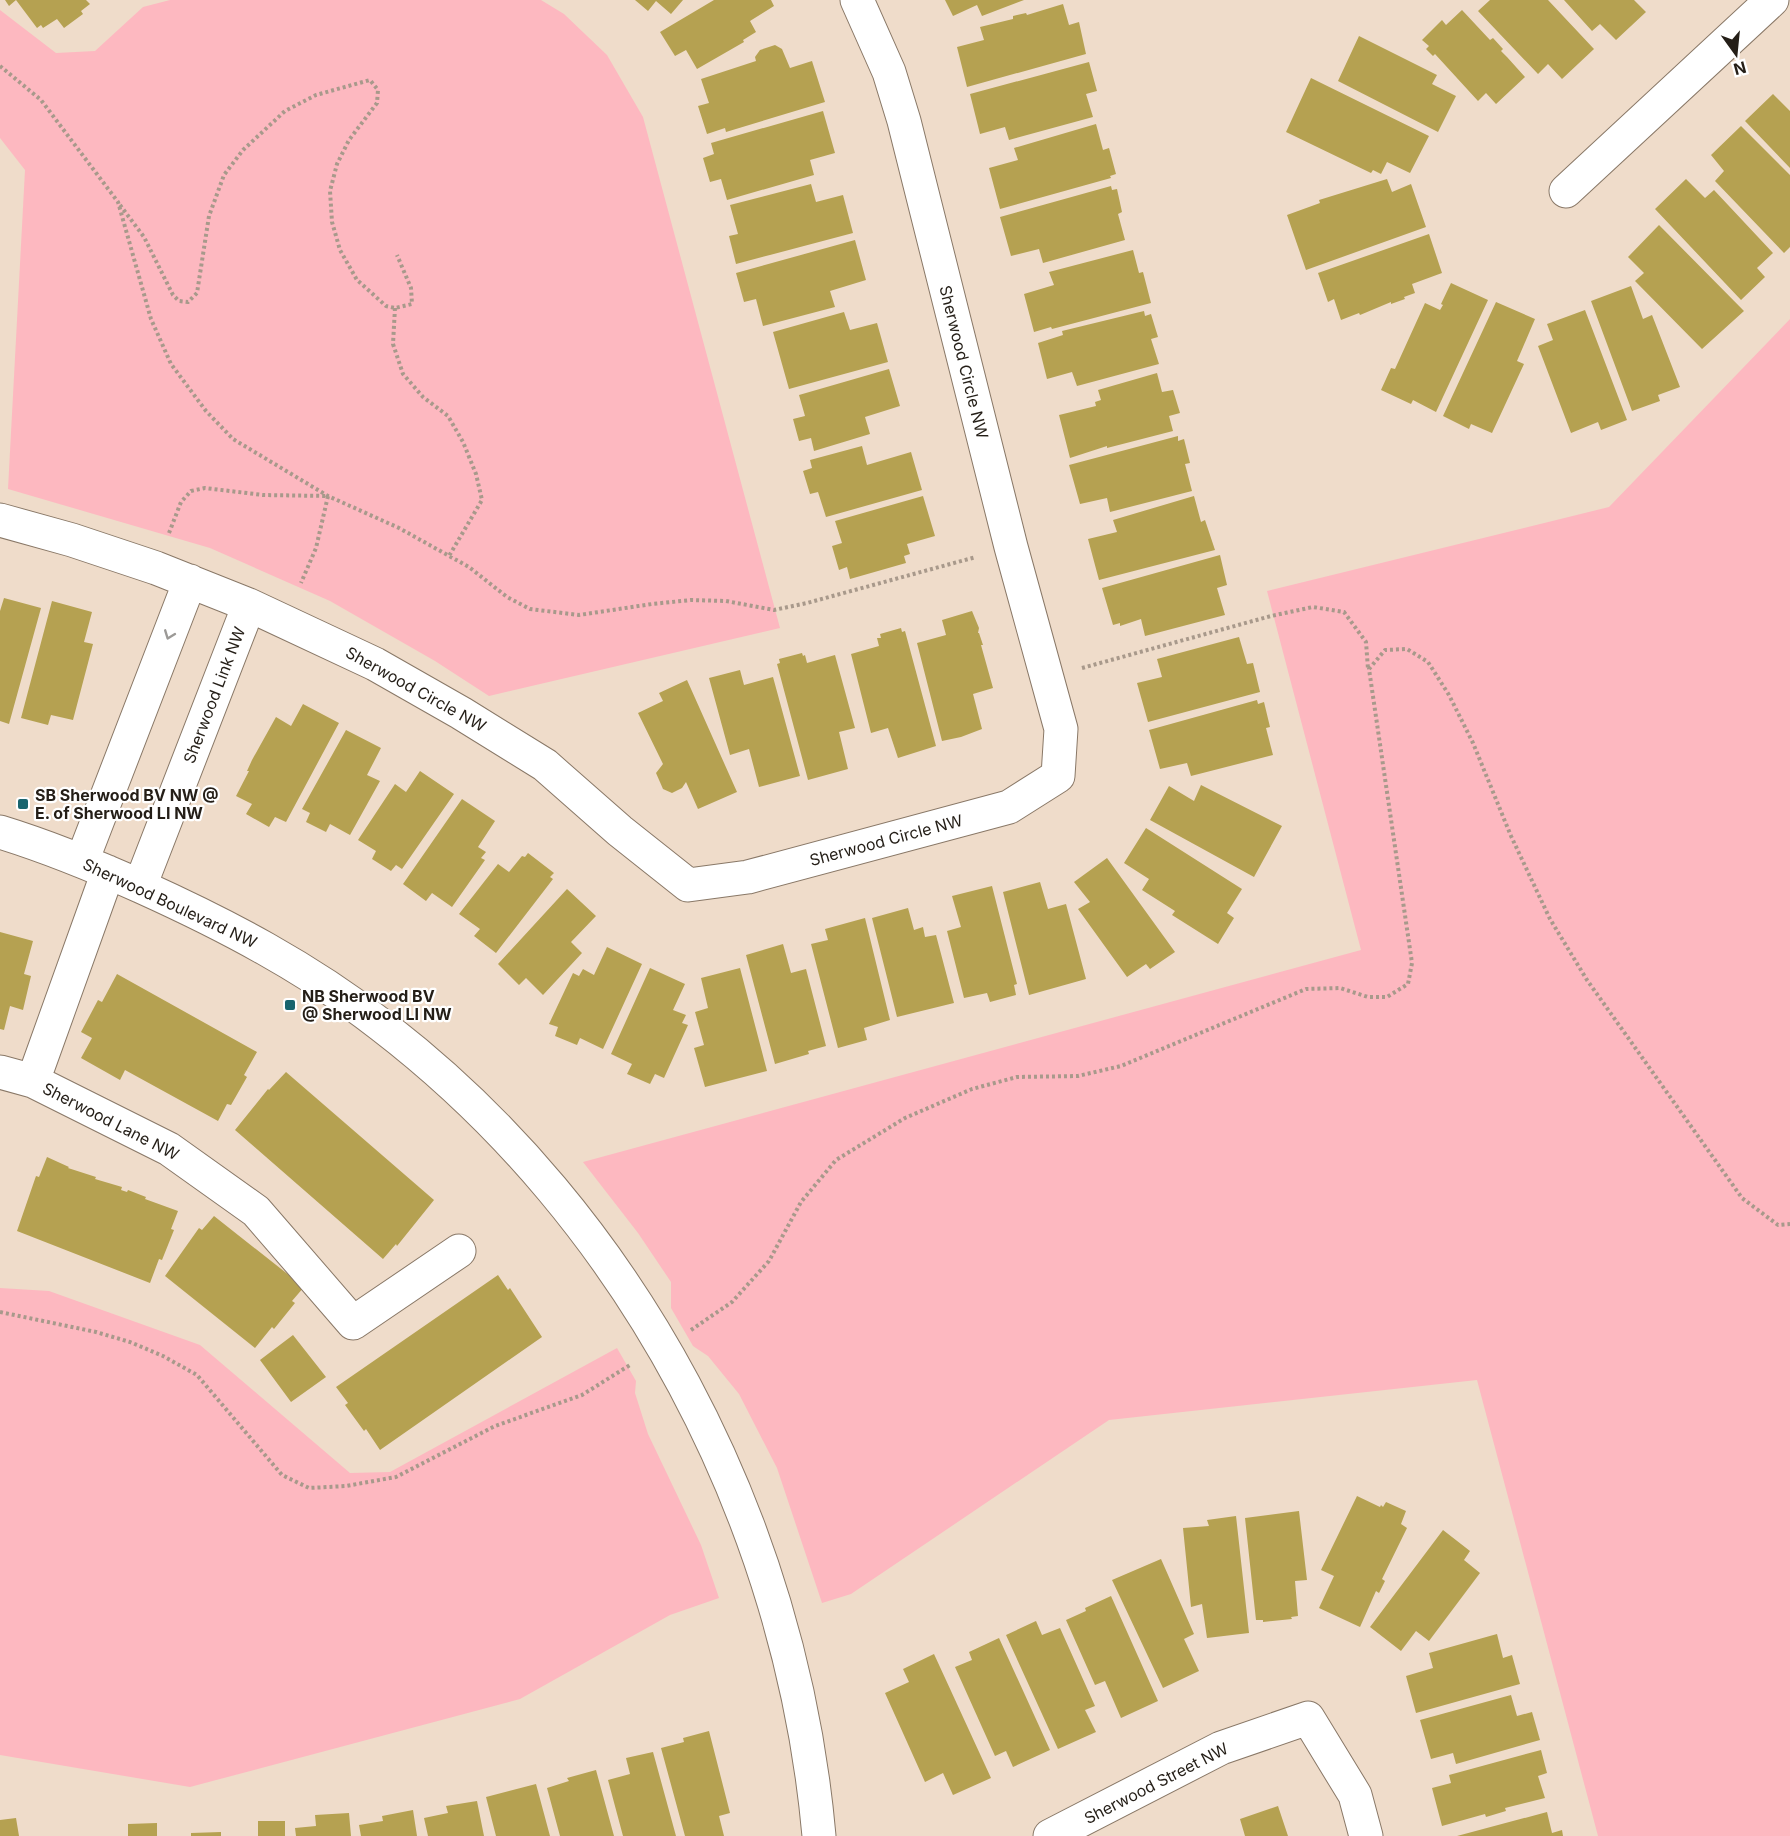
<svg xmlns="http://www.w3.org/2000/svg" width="1790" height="1836" viewBox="0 0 1790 1836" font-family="Inter,sans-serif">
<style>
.green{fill:#fdb8c0}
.building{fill:#b5a151}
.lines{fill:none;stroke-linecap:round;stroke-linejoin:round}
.minor-casing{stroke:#897867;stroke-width:35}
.path{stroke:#a8998b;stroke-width:4;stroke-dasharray:3 3;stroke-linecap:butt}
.minor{stroke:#fff;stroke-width:33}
.oneway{stroke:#9c9a97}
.poi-dot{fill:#18646e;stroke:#fff;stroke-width:2}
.labels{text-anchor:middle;stroke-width:4.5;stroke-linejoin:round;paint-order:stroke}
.street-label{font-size:16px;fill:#241e17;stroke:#fff}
.poi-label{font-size:16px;font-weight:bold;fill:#241e17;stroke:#fff;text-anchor:start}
</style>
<rect width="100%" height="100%" fill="#efdcca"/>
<path class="green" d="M170,0H541L564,14L607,55L643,117L780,628L489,696L435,661L330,601L210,548L8,489L25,170L0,138V10L56,53L95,51L143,7Z
M1790,319V1836H1598L1477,1380L1109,1420L851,1594L822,1603L777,1468L739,1394L708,1356L693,1346L671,1308V1282L638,1233L583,1162L1361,950L1267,591L1609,507Z
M0,1288L49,1291L200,1345L350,1473L390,1472L617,1348L636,1381L635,1393L648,1434L701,1545L719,1598L670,1615L520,1699L190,1787L0,1755Z"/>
<path class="building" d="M5,0H86L90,4L81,11L83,14L64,28L57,19L43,28L41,25L37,28L16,0L9,6Z
M635,0H683L671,14L656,1L648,11Z
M714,0H771L774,6L750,21L756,32L743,40L744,42L697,69L686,50L675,56L660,32Z
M945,0H1024L982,16L977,5L953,16Z
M1490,0H1548L1594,49L1562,79L1548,64L1538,74L1478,11Z
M1564,0H1634L1646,12L1616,40L1600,24L1592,31Z
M1063,4L1069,25L1079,22L1086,54L967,87L957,47L984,40L980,27L1013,19V16L1026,13L1027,15Z
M1462,10L1490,40L1493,38L1503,49L1501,51L1507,57L1525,77L1496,104L1486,93L1478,101L1435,54L1433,56L1426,49L1429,46L1422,40L1442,20L1446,25Z
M1359,36L1437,75L1432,84L1456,96L1438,132L1338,81Z
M775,45L782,49L790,68L812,61L825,102L726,132L725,128L707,134L698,106L709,103L701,79L756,61L755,57L760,50Z
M1089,62L1097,91L1086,94L1093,117L1009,140L1005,127L980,134L970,94Z
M1311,78L1429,136L1410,173L1387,162L1381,174L1373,170L1371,173L1286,132Z
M1773,94L1790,111V168L1745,121Z
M823,111L835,153L810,160L814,175L727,200L721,179L710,182L703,158L714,154L711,143Z
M1096,124L1103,150L1109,148L1116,174L1110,176L1111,178L1000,209L989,168L1018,160L1014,148Z
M1741,126L1790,175V247L1784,253L1715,181L1724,171L1711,155Z
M1387,179L1392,192L1411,184L1426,227L1306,270L1287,215L1320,203L1319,200Z
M1686,179L1705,198L1714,190L1773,253L1757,268L1765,277L1741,300L1655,209Z
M811,184L816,202L843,195L853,233L736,264L729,236L738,234L730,205Z
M1111,186L1112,190L1117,189L1122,212L1118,214L1125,240L1043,263L1039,249L1011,256L1000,217Z
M1659,225L1744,311L1702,349L1635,281L1644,273L1628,257Z
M1429,234L1442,273L1412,284L1415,293L1404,297L1405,299L1391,304V302L1360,315L1359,313L1341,320L1334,299L1328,302L1318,273Z
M855,240L866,280L830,291L835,307L763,326L756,299L744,302L736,273Z
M1133,250L1139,273L1143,272L1151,303L1052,329L1051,327L1034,332L1024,294L1054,285L1049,272Z
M1451,283L1488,300L1436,412L1413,400L1411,404L1381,390L1391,368L1395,369L1425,303L1440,310L1443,305L1441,304Z
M1631,286L1643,319L1652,315L1680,387L1658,395L1660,401L1632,411L1591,301Z
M1496,302L1535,319L1517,361L1524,364L1492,433L1471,424L1469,429L1443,416Z
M1585,310L1627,420L1601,430L1598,422L1571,433L1538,346L1553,340L1547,324Z
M1144,311L1145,316L1151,314L1158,337L1151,339L1159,364L1077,386L1072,372L1047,379L1038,343L1063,335L1062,331Z
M844,312L850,330L877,323L888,362L789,389L773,332Z
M889,369L900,406L865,417L870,434L814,451L811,438L799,441L793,419L805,416L799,395Z
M1157,373L1162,392L1173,390L1180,413L1169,416L1173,431L1107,448V446L1070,458L1059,415L1096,406L1095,402L1101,400L1098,390Z
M1178,436V441L1184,439L1190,463L1185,464L1192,491L1110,512L1107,498L1080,504L1069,465Z
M862,446L867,465L911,452L922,490L826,517L818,492L810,494L803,471L812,468L810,460Z
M923,496L935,536L907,544L910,554L904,556L906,563L850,579L847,567L839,570L832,546L842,543L835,521Z
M1194,496L1201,522L1205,520L1215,550L1099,580L1088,539L1117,532L1113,520Z
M1220,555L1227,585L1217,588L1225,615L1145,636L1141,619L1120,626V623L1113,625L1102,588Z
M4,598L41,608L9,724L0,721V611Z
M52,601L92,612L84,642L93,644L73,720L51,715L48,725L21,718Z
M972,611L979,628L978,633H979L983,645H981L993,688L973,694L982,729L961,737L942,741L917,643L946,635L942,620Z
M901,628L902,632L905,631L936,746L898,758L888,728L871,733L851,654L879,646L877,638H881L880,634Z
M1239,637L1247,664L1253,663L1260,692L1148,722L1137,683L1162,677L1157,659Z
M802,653L803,656L805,655L807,663L835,655L855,728L839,732L848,769L808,780L777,664L780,663L779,659Z
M740,670L744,685L773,677L800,776L759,787L749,749L730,755L709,678Z
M687,680L737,792L698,809L686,782L682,788L672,793L663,789L656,773L663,764L638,713L663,701L659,693Z
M1257,700L1258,704L1264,702L1270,727L1266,728L1273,755L1191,776L1187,763L1160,769L1149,730Z
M303,704L339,723L286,822L275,817L269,827L246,814L252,804L236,796L249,771H247L252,760L276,717L291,726Z
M346,730L381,748L367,775L380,781L350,835L330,824L326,832L306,822L310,813L302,809Z
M420,771L454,794L402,869L396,865L391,871L372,859L376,851L358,840L395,784L406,792Z
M1201,785L1282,826L1254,877L1150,820L1169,786L1194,801Z
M462,799L495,821L478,847L486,852L481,858L485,860L452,907L432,893L426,901L403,884Z
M1146,828L1242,889L1227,913L1234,918L1218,944L1172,915L1175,911L1142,890L1149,879L1124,863Z
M528,853L554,873L550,877L553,879L496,953L474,936L480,929L459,914L498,864L509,872L522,856L525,857Z
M1107,858L1175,952L1150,969L1146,964L1127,977L1078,909L1090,902L1074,882Z
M1040,882L1048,909L1066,904L1086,979L1029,995L1003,892Z
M992,886L1017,984L1014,985L1016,995L990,1002L987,993L964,998L947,931L961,927L952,896Z
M567,889L596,916L571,942L582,953L543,995L526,978L519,985L498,964Z
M908,908L914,930L923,927L925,937L936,935L954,1003L897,1017L872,918Z
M865,918L890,1020L864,1028L867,1040L838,1048L811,944L828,940L825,929Z
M0,932L33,941L24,974L31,976L23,1010L10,1006L4,1030L0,1029Z
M783,944L791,973L806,969L826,1046L808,1051L809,1054L775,1064L746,955Z
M607,947L642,964L603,1049L580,1038L577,1045L555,1036L558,1027L549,1024L573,973L579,976L583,969L594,975Z
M650,968L685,984L673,1010L686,1015L682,1023L688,1025L664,1078L655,1074L650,1084L627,1074L632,1064L611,1054Z
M740,968L767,1071L705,1087L694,1048L704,1045L695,1012L708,1008L701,978Z
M117,974L257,1052L244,1075L247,1077L231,1105L227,1104L218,1121L125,1070L120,1080L81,1058L92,1038L81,1032L98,1000L102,1002Z
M286,1072L434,1200L397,1246L396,1244L383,1259L235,1130L268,1089L269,1090Z
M47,1157L69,1167L68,1168L96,1177L95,1179L122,1187L121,1190L127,1192L128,1190L146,1197L145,1199L178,1211L171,1229L174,1230L162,1260L159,1259L150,1283L17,1231L36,1176L39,1177Z
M214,1216L304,1287L292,1301L295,1303L274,1329L272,1327L255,1348L165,1276L199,1228L202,1230Z
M498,1275L508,1290L510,1288L542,1337L380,1450L366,1429L364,1431L345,1405L348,1403L336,1387Z
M293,1335L326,1377L291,1402L260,1360Z
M1357,1496L1380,1507L1381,1505L1383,1507L1386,1502L1406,1511L1401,1524L1407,1528L1382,1579L1385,1581L1379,1593L1376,1591L1360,1627L1319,1608L1334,1576L1321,1570Z
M1299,1511L1307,1580L1295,1581L1298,1616L1291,1617L1292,1619L1263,1622V1620H1256L1245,1518Z
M1236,1516L1249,1633L1207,1638L1202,1604L1191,1607L1183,1528L1209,1526L1207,1520Z
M1443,1530L1470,1551L1464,1560L1480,1573L1429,1641L1416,1631L1401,1651L1370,1627Z
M1161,1559L1194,1634L1184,1639L1199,1671L1163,1688L1112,1580Z
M1111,1596L1158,1701L1121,1718L1105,1681L1095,1685L1066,1620L1086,1611L1085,1608Z
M1036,1621L1042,1635L1060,1628L1095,1706L1085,1710L1096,1732L1058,1749L1006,1635Z
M1497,1634L1503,1658L1512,1655L1520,1684L1416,1713L1406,1676L1433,1668L1429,1653Z
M999,1638L1050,1750L1013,1767L1006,1751L995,1756L955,1667L972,1660L969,1652Z
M934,1654L991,1778L953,1795L943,1773L925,1782L885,1693L909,1682L903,1669Z
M1511,1695L1517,1716L1532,1712L1540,1740L1456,1764L1453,1753L1431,1759L1420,1720Z
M709,1731L730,1813L719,1816L724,1836H685L661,1748L684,1742L683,1738Z
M1541,1750L1547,1773L1538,1776L1545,1798L1505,1808L1506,1811L1486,1817L1485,1814L1442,1826L1432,1788L1451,1783L1449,1775Z
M653,1752L676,1836H623L608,1780L630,1774L626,1758Z
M596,1770L614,1836H560L547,1788L569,1781L567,1778Z
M536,1784L550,1836H496L486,1797Z
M477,1801L484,1836H428L424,1818L448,1813L446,1806Z
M1278,1806L1288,1836H1245L1240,1819Z
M413,1810L417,1836H361L359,1825L383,1821L382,1816Z
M1547,1812L1552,1833L1562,1830L1563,1836H1457Z
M349,1813L351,1836H296L295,1828L316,1826L315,1815Z
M16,1818L19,1836H0V1820Z
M258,1821H285V1836H258Z
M157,1823V1836H128V1824Z
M221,1832V1836H191V1833Z"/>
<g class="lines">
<g class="minor-casing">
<path id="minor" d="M1566,191L1772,0
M0,520L72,540L156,568L249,605L375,664L461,713L545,765L620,831L688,885L748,877L1009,807L1058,776L1061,729L1011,547L904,121L889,72L857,0
M0,832C49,847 95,866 142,887C226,925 308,968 381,1025C633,1218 791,1521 819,1836
M82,861L190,581
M140,886L249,605
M0,1072L33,1081L169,1149L256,1211L353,1323L459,1251
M33,1081L108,872
M1050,1836L1221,1748L1308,1718L1355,1795L1366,1836"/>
</g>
<path class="path" d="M0,66L41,100L118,202L151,319L171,364L206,411L233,439L328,496L399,528L469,567L507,597L530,609L579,615L652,604L691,600L726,601L774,610L807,603L976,557
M120,205L144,237L173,295L179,301L188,302L197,293L209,216L224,175L243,150L285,111L316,95L370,80L378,90L377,103L349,140L337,164L330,191L332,222L340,250L357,280L386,306L395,308L412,304L411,288L397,255
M395,308L393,344L403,374L423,397L448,416L463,442L476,474L482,500L449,556
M169,533L181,502L191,491L205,488L263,495L328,496L316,548L301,583
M1082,668L1271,616L1313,607L1344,612L1366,642L1368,669
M0,1312L96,1332L130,1342L163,1356L197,1375L282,1475L309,1488L346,1486L396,1477L495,1426L582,1395L630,1365
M691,1330L732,1302L769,1261L801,1202L836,1160L905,1118L972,1089L1017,1077L1078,1076L1121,1066L1306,989L1340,988L1368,997H1387L1408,984L1412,963L1369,669L1385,650L1407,649L1428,662L1449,695L1473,743L1511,836L1550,919L1587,980L1742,1198L1778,1225L1790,1224"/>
<use href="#minor" class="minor"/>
</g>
<defs><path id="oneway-chevron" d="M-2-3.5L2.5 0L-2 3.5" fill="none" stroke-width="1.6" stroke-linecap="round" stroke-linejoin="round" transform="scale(1.5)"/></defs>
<use class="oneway" href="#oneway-chevron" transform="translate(169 635) rotate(111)"/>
<g class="poi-dot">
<rect x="17" y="798" width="12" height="12" rx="3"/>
<rect x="284" y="999" width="12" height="12" rx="3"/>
</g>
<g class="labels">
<g class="street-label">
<text transform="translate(964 362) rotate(76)" y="6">Sherwood Circle NW</text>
<text transform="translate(416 689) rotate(29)" y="6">Sherwood Circle NW</text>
<text transform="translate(214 695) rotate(-69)" y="6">Sherwood Link NW</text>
<text transform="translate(886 840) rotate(-15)" y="6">Sherwood Circle NW</text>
<text transform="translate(170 903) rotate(25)" y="6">Sherwood Boulevard NW</text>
<text transform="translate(111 1121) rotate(27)" y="6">Sherwood Lane NW</text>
<text transform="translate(1156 1783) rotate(-27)" y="6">Sherwood Street NW</text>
</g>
<g class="poi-label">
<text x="35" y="801">SB Sherwood BV NW @<tspan x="35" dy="18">E. of Sherwood LI NW</tspan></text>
<text x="302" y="1002">NB Sherwood BV<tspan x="302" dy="18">@ Sherwood LI NW</tspan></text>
</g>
</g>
<g transform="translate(1736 54) rotate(165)" stroke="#ffffff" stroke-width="4.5" paint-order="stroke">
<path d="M0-4.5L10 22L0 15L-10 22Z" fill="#241e17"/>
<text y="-9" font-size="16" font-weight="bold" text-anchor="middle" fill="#241e17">N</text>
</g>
</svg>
